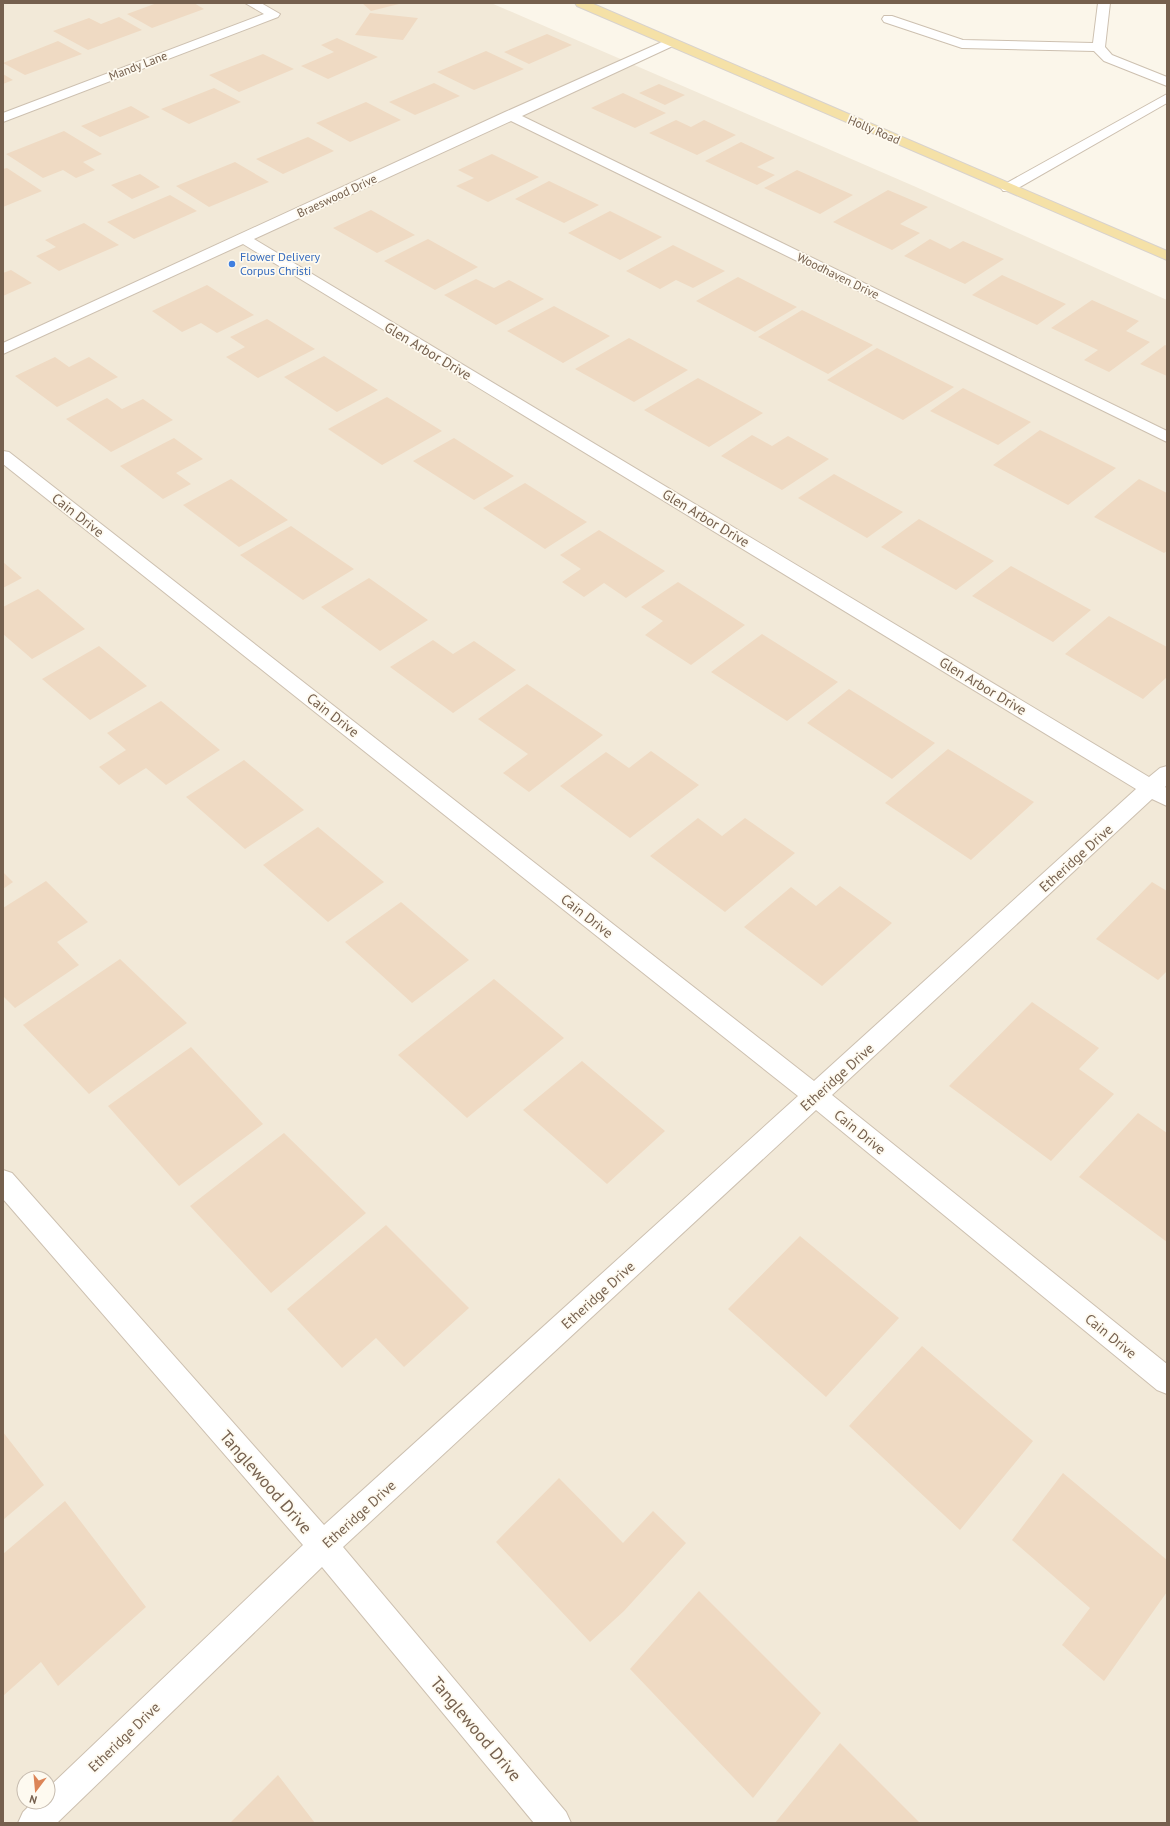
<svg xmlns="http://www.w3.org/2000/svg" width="1170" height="1826" viewBox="0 0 1170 1826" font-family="'PT Sans',sans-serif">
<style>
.residential{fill:#f2e9d8;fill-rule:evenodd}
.building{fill:#efdac3}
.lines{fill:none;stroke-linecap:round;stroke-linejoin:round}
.minor-casing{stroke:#cdc0b0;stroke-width:2}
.major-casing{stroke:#d8d2cd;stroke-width:2}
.minor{fill:#fff;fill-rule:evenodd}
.major{fill:#f5e1a7;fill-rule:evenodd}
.shop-dot{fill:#3f7fe0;stroke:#fefaf0;stroke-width:1.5}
.labels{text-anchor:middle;stroke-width:3.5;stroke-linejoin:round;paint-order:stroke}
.far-street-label{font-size:12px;fill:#75604e;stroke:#fefaf0}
.far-shop-label{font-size:12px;fill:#366cbe;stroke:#fefaf0;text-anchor:start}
.street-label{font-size:14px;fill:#75604e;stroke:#fefaf0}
.near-street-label{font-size:17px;fill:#75604e;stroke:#fefaf0}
</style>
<rect width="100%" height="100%" fill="#fbf6ea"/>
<path class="residential" d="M3,3H491L916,187L1167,300V1823H3ZM24,1778H48V1802H24Z"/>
<path class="building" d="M157,3H194L204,9L152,28L127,14Z
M362,3H399V4L371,11Z
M370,13L418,18L403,40L355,35Z
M119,17L142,30L88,50L53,31L89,18L101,24Z
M547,34L572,45L529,64L504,52Z
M337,38L378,57L328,79L301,66L334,52L321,45Z
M58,41L82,54L25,75L3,63Z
M486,51L524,69L474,90L437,72Z
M263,54L294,69L239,92L209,75Z
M3,74L13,80L3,84Z
M434,83L460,96L415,115L389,102Z
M659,84L685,95L665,105L639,93Z
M214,88L241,102L189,124L161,109Z
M623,93L666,113L635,128L591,108Z
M366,102L401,120L350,142L316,123Z
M131,106L150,117L100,137L81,126Z
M676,120L691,127L704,120L736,135L697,155L649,133Z
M64,131L102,154L83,162L95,170L76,178L63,170L43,178L6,154Z
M308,137L334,151L283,174L256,159Z
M741,142L775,158L757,167L775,175L757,185L705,161Z
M492,154L539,177L488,202L456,186L474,178L458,170Z
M235,162L269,182L209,207L176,186Z
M7,168L42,191L3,207V169Z
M797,170L853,195L820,214L764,188Z
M140,174L160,187L132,199L111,185Z
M549,181L599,205L564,223L515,199Z
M888,190L928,207L900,224L920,233L892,250L833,222Z
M170,195L197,211L134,239L107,222Z
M371,210L415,235L377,253L333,228Z
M610,211L662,237L620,260L568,233Z
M84,223L119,245L59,271L36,256L56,247L45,240Z
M428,239L478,267L435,290L384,261Z
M930,239L950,249L963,241L1004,259L965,284L904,256Z
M673,245L725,271L693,288L676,280L660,289L626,271Z
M11,270L32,283L3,296V273Z
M1002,275L1066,304L1037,325L972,295Z
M738,277L797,307L755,332L696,301Z
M476,279L494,288L509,280L544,299L496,325L444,295Z
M207,285L254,315L217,333L201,323L182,332L152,311Z
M1092,300L1139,321L1126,331L1150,342L1109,372L1084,360L1098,350L1051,328Z
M554,306L610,336L563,363L507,331Z
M802,310L873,345L828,374L758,337Z
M267,319L315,349L258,378L226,357L245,347L230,337Z
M629,338L688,370L634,402L575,369Z
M1165,345L1167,346V376L1140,364Z
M877,348L954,387L903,420L827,380Z
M324,356L378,390L337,412L284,377Z
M55,357L69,367L89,357L118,377L57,407L15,376Z
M698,378L763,413L709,447L644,410Z
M963,388L1031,422L998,445L930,411Z
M387,397L442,431L382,465L328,429Z
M107,398L122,409L143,399L173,420L111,452L66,419Z
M1040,430L1116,468L1068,505L993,465Z
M752,435L772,446L788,436L829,459L782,490L721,456Z
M174,438L203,459L176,473L191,484L163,499L120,466Z
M454,438L514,476L474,500L413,461Z
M834,474L903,512L867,538L798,498Z
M231,479L288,520L239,547L183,505Z
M1139,479L1167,493V551L1164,553L1094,517Z
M525,483L587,522L545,549L483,508Z
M919,519L994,561L956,590L881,547Z
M291,526L354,569L303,600L240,555Z
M599,530L665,571L626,598L604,583L584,597L562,582L581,569L560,555Z
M3,562L22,578L3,588Z
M1011,566L1091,610L1053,642L972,596Z
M369,578L428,620L380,651L321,607Z
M678,582L745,625L691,665L645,635L663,621L641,607Z
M38,589L85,629L32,659L3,634V607Z
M1109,616L1167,647V677L1143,699L1065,654Z
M762,634L838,682L787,721L711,672Z
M433,640L453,654L474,641L516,670L453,713L390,667Z
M99,646L147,686L90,720L42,679Z
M527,684L603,735L529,792L503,773L528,754L478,719Z
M849,689L935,743L892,779L807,723Z
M161,701L220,750L166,785L146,768L119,785L99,767L126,750L107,733Z
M948,749L1034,802L971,860L885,803Z
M651,751L699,785L630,838L560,786L606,752L629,768Z
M244,760L304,810L245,849L186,797Z
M698,818L722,836L745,818L795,853L725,912L650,856Z
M318,827L384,882L328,922L263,865Z
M3,872L13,882L3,889Z
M46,881L88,922L57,942L79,965L15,1008L3,996V908Z
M1152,882L1167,891V971L1158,980L1096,939Z
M840,886L892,923L822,986L744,927L791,887L816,906Z
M401,902L469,960L412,1003L345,942Z
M120,959L187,1023L89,1094L23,1025Z
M494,979L564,1038L467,1118L398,1055Z
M1032,1002L1099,1048L1079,1069L1114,1094L1051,1161L949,1086Z
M191,1047L263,1124L179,1186L108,1106Z
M582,1061L665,1131L607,1184L523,1110Z
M1138,1113L1167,1133V1242L1079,1177Z
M284,1133L366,1213L271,1293L190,1206Z
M386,1225L469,1308L404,1367L376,1338L342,1368L287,1309Z
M800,1236L899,1318L826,1397L728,1309Z
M922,1346L1033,1441L960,1530L849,1426Z
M3,1432L44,1485L3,1520Z
M1063,1473L1167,1560V1592L1104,1681L1062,1645L1090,1608L1012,1540Z
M559,1478L623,1543L653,1511L686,1543L624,1611L590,1642L496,1542Z
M65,1501L146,1607L58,1686L41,1662L3,1696V1554Z
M699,1591L821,1713L753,1798L630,1669Z
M840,1743L920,1823H775Z
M278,1775L315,1823H230Z"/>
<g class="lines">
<g class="minor-casing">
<path id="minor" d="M245,3H261L280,14L278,17L3,122V113L264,14Z
M1098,3H1110L1105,47L1112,55L1167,77V86L1104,61L1094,51L962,48L884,22L882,19L884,16H892L963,40L1093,43Z
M671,38L677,42L675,45L522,116L1167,431V442L511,121L254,239L1149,777L1160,768L1167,766V785L1165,787L1167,788V806L1152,799L832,1095L1167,1364V1394L1157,1390L816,1110L343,1547L566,1812L571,1823H534L322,1567L57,1823H18L23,1812L33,1802H48V1788L303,1545L3,1199V1170L12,1173L324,1525L798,1096L3,464V451L9,452L814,1081L1136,789L243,244L3,354V343L505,112Z
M1167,94V103L1013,191H1003L1001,188L1003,185Z"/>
</g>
<g class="major-casing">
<path id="major" d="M575,3H591L1167,251V260L577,6Z"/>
</g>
<use href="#minor" class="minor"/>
<use href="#major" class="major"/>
</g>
<circle class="shop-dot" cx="232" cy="264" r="4"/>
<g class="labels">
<g class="far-street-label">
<text transform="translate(138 66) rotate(-21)" y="4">Mandy Lane</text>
<text transform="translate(874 130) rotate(23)" y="4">Holly Road</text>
<text transform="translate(337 196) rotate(-25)" y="4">Braeswood Drive</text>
<text transform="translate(838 276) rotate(26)" y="4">Woodhaven Drive</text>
</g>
<g class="far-shop-label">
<text x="240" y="261">Flower Delivery<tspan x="240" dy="14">Corpus Christi</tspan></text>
</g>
<g class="street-label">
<text transform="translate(428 351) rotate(31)" y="5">Glen Arbor Drive</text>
<text transform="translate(78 515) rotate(38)" y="5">Cain Drive</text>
<text transform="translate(706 518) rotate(31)" y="5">Glen Arbor Drive</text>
<text transform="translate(983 686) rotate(31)" y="5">Glen Arbor Drive</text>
<text transform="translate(333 715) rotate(38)" y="5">Cain Drive</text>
<text transform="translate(1076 858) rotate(-42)" y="5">Etheridge Drive</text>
<text transform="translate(587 916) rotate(38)" y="5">Cain Drive</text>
<text transform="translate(837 1077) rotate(-42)" y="5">Etheridge Drive</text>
<text transform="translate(860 1132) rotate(39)" y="5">Cain Drive</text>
<text transform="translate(598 1295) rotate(-42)" y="5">Etheridge Drive</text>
<text transform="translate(1111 1336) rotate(39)" y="5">Cain Drive</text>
<text transform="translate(359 1514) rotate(-42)" y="5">Etheridge Drive</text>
<text transform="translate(124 1737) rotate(-44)" y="5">Etheridge Drive</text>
</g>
<g class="near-street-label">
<text transform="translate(266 1482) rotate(49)" y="6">Tanglewood Drive</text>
<text transform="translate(476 1729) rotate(50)" y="6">Tanglewood Drive</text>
</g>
</g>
<rect width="1170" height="1826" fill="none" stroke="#75604e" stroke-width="8"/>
<g transform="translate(36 1790) rotate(196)"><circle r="19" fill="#fefaf0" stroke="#c7bcaf"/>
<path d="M0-3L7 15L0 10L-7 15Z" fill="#dc8557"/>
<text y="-6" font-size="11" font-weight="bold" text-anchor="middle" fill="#75604e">N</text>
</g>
</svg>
